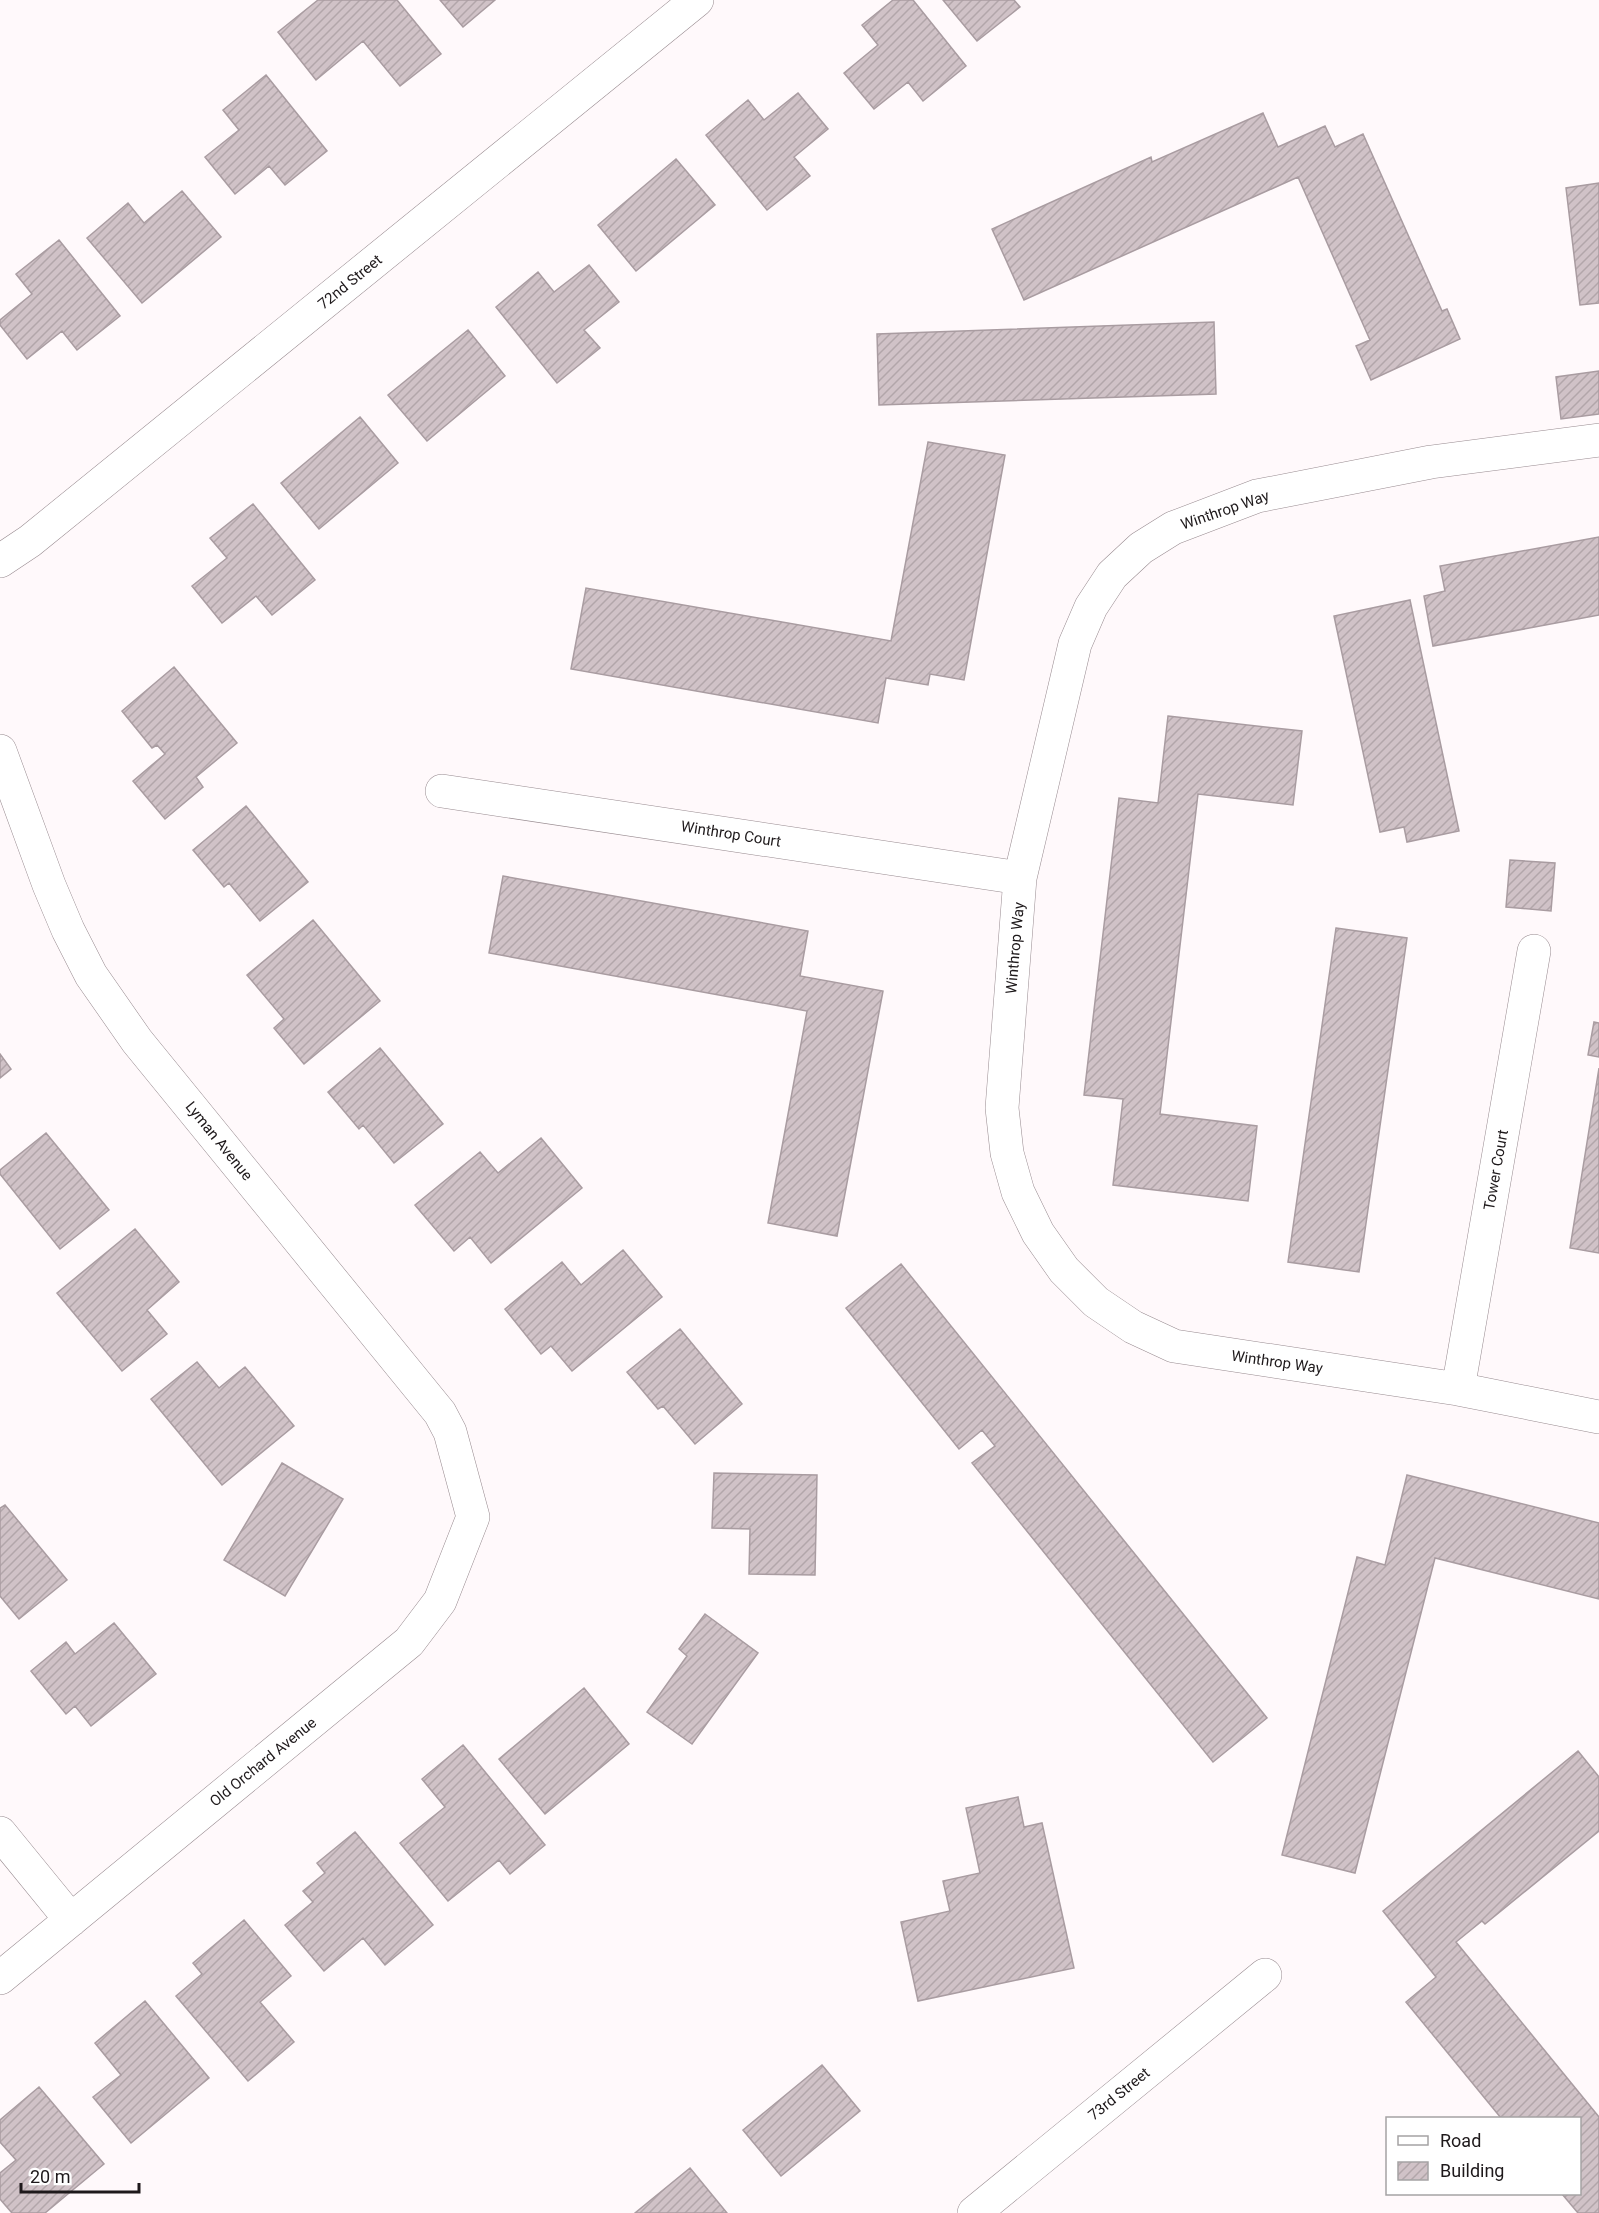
<svg xmlns="http://www.w3.org/2000/svg" width="1599" height="2213" viewBox="0 0 1599 2213" font-family="Roboto,sans-serif">
<style>
.building{fill:url(#building-hatch);stroke:#a99ca1;stroke-width:1.5}
.lines{fill:none;stroke-linecap:round;stroke-linejoin:round}
.minor-casing{stroke:#988b90;stroke-width:34}
.minor{stroke:#fff;stroke-width:33}
.labels{text-anchor:middle;stroke-width:4.5;stroke-linejoin:round;paint-order:stroke}
.street-label{font-size:15px;fill:#1e191b;stroke:#fff}
</style>
<defs>
<pattern id="building-hatch" width="6" height="6" patternUnits="userSpaceOnUse" patternTransform="scale(1.5)"><rect width="6" height="6" fill="#d0c2c7"/><path d="M-1 1l2-2M0 6l6-6M5 7l2-2" fill="none" stroke="#b2a6aa"/></pattern>
</defs>
<rect width="100%" height="100%" fill="#fff9fb"/>
<path class="building" d="M318,0H397L441,54L400,86L363,41L316,80L278,32Z
M440,0H495L463,27Z
M893,0H913L966,66L923,101L908,82L874,109L844,73L878,45L862,25Z
M943,0H1014L1020,7L977,41Z
M266,75L327,151L285,185L269,166L235,194L205,157L239,130L223,110Z
M798,93L828,129L794,157L810,176L767,210L706,135L748,100L764,120Z
M1263,113L1278,147L1325,126L1335,147L1363,134L1442,311L1447,309L1460,339L1371,380L1356,346L1370,340L1298,177L1024,300L992,229L1151,157L1152,162Z
M676,159L715,205L636,271L598,225Z
M1599,183V303L1580,305L1566,188Z
M182,191L221,237L142,303L87,238L128,203L144,223Z
M59,240L120,316L77,350L62,331L27,359L0,325V320L32,294L16,274Z
M589,265L619,302L584,330L600,348L557,383L496,307L538,272L554,292Z
M1214,322L1216,394L879,405L877,334Z
M468,330L505,376L427,441L388,395Z
M1599,371V414L1561,419L1556,377Z
M360,417L398,463L319,529L281,483Z
M928,442L1005,455L964,680L930,674L928,685L886,678L878,723L571,669L586,588L891,641Z
M253,504L315,580L272,615L256,596L222,623L192,586L227,558L210,538Z
M1599,537V615L1433,646L1424,596L1445,591L1440,566Z
M1410,600L1459,831L1407,842L1404,827L1380,832L1334,616Z
M174,667L237,743L196,777L203,787L165,819L133,781L165,754L157,745L152,748L122,711Z
M1168,716L1302,731L1293,805L1198,794L1160,1114L1257,1126L1248,1201L1113,1185L1123,1099L1084,1095L1119,798L1158,803Z
M246,806L308,882L260,921L229,883L224,887L193,850Z
M1510,860L1555,863L1551,911L1506,907Z
M503,876L808,931L800,976L883,991L837,1236L768,1223L807,1011L489,953Z
M313,920L380,1001L304,1064L274,1028L284,1019L247,975Z
M1336,928L1407,938L1359,1272L1288,1262Z
M1594,1022L1599,1023V1057L1588,1055Z
M380,1048L443,1124L394,1163L363,1125L359,1129L328,1092Z
M0,1054L11,1069L0,1078Z
M1599,1068V1253L1570,1248Z
M46,1133L109,1210L60,1249L0,1174V1170Z
M541,1138L582,1188L491,1263L470,1237L454,1251L415,1205L480,1152L498,1173Z
M135,1229L179,1282L147,1310L167,1334L122,1371L57,1293Z
M623,1250L662,1297L572,1371L551,1346L541,1354L505,1309L562,1262L581,1285Z
M901,1264L1267,1718L1213,1762L972,1463L995,1446L982,1430L959,1449L846,1308Z
M680,1329L742,1404L695,1444L663,1406L658,1409L627,1372Z
M197,1362L219,1388L245,1367L294,1426L222,1485L151,1399Z
M282,1463L343,1499L285,1596L224,1560Z
M714,1473L817,1475L815,1575L749,1574L750,1529L712,1528Z
M1407,1475L1599,1523V1599L1435,1558L1355,1873L1282,1855L1357,1557L1385,1565Z
M5,1505L67,1580L19,1619L0,1596V1508Z
M705,1614L758,1653L692,1744L647,1712L687,1656L679,1649Z
M114,1623L156,1674L91,1726L75,1706L66,1714L31,1671L66,1642L75,1654Z
M584,1688L629,1744L545,1814L499,1759Z
M463,1745L545,1845L510,1874L499,1860L448,1901L400,1843L445,1807L422,1779Z
M1578,1751L1599,1777V1831L1485,1924L1482,1921L1456,1942L1599,2117V2213H1578L1562,2194H1580V2118H1501L1406,2002L1436,1977L1383,1911Z
M1018,1797L1024,1827L1042,1823L1074,1968L918,2001L901,1922L950,1911L943,1881L980,1873L966,1808Z
M355,1832L433,1925L385,1965L363,1938L324,1971L285,1925L313,1902L303,1891L325,1873L317,1863Z
M244,1920L291,1976L260,2002L294,2042L248,2081L176,1996L202,1974L193,1963Z
M145,2001L209,2078L131,2143L93,2097L121,2075L95,2043Z
M822,2065L860,2111L781,2176L743,2130Z
M39,2087L104,2164L45,2213H12L0,2199V2173L16,2160L0,2142V2120Z
M690,2168L727,2213H635Z"/>
<g class="lines">
<g class="minor-casing">
<path id="minor" d="M1599,440L1431,462L1257,496L1173,528L1141,548L1112,575L1091,607L1075,644L1020,878L1002,1108L1007,1153L1018,1192L1038,1233L1064,1270L1096,1302L1133,1327L1174,1346L1458,1389L1599,1417
M0,561L30,541L697,0
M0,751L49,885L68,930L91,975L137,1041L440,1413L450,1432L473,1517L440,1601L409,1642L0,1978
M442,791L1020,878
M1458,1389L1534,951
M0,1833L71,1920
M974,2213L1265,1975"/>
</g>
<use href="#minor" class="minor"/>
</g>
<g class="labels">
<g class="street-label">
<text transform="translate(350 282) rotate(-39)" y="5">72nd Street</text>
<text transform="translate(1225 510) rotate(-19)" y="5">Winthrop Way</text>
<text transform="translate(731 834) rotate(9)" y="5">Winthrop Court</text>
<text transform="translate(1015 948) rotate(-85)" y="5">Winthrop Way</text>
<text transform="translate(219 1141) rotate(51)" y="5">Lyman Avenue</text>
<text transform="translate(1496 1170) rotate(-80)" y="5">Tower Court</text>
<text transform="translate(1277 1362) rotate(8)" y="5">Winthrop Way</text>
<text transform="translate(263 1762) rotate(-39)" y="5">Old Orchard Avenue</text>
<text transform="translate(1119 2094) rotate(-39)" y="5">73rd Street</text>
</g>
</g>
<rect x="1386" y="2117" width="195" height="78" fill="#ffffff" stroke="#a5a3a4" stroke-width="1.5"/>
<rect x="1398" y="2136" width="30" height="9" fill="#ffffff" stroke="#a5a3a4" stroke-width="1.5"/>
<text x="1440" y="2147" font-size="18" fill="#1e191b">Road</text>
<rect x="1398" y="2162" width="30" height="18" fill="url(#building-hatch)" stroke="#a5a3a4" stroke-width="1.5"/>
<text x="1440" y="2177" font-size="18" fill="#1e191b">Building</text>
<path d="M21 2183v9h118v-9" fill="none" stroke="#1e191b" stroke-width="3"/>
<text x="30" y="2183" font-size="18" fill="#1e191b" stroke="#ffffff" stroke-width="4.5" paint-order="stroke">20 m</text>
</svg>
